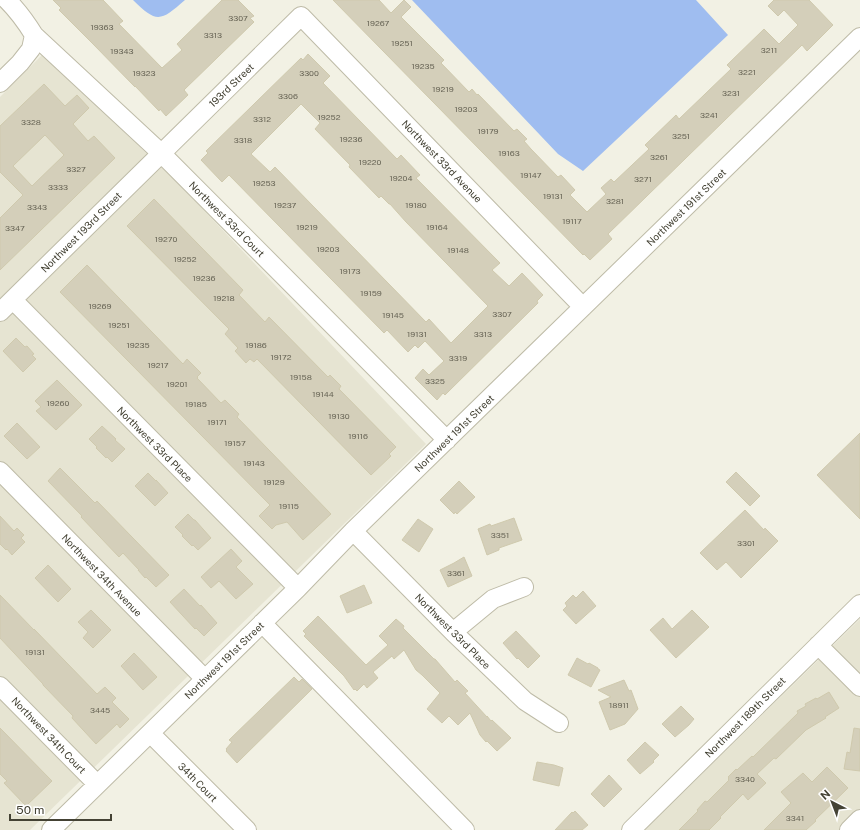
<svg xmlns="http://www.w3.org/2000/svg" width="860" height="830" viewBox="0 0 860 830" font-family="'Public Sans',sans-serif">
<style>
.residential{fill:#e6e4d2}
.water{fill:#9fbdf0}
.building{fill:#d4cfba;stroke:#cfc9ad;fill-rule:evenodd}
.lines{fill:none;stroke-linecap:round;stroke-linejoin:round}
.minor-casing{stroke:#bebba7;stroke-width:20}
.minor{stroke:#fff;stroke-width:18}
.labels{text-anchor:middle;stroke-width:4;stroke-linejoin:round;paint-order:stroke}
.number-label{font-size:8px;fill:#686556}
.street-label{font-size:10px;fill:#444234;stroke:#fff}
</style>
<rect width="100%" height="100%" fill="#f2f1e4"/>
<path class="residential" d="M42,55L177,182L426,444L30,830H0V97Z
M860,619V830H645Z"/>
<path class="water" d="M133,0H185C161,21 157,24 133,0Z
M412,0H696L728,35L583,171L558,154Z"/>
<path class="building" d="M53,0H103L123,21L119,24L162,68L182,50L177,44L222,0H238L254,16L250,18L254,22L184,90L188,95L166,116L160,109L159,111L135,86V87L93,44L59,10L61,8Z
M333,0H379L391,13L404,0L411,7L401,17L444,60L441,63L469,92L472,89L477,95L478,94L514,131L517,129L527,139L524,141L531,149L558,177L561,175L575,190L570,195L587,212L606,194L601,188L611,179L614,182L649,149L645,145L676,115L679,119L731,69L727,65L764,29L779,44L798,25L784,10L778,16L768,6L774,0H809L833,25L807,51L802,45L608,234L612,239L590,260L584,254L583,255Z
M308,54L330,76L323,83L397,159L401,155L420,175L416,178L500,263L492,270L509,286L522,273L543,295L537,301L538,303L445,395L443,393L437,400L415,378L423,369L429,375L444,361L425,341L418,348L415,345L408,352L387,330L384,333L229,175L222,182L201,160L208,153L206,151L301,58L303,60ZM301,104L320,123L315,129L350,165L349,167L379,198L381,196L389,204H390L406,222L488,306L451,343L429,319L426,322L275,167L270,172L251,154Z
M44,84L65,106L77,95L89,108L73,124L88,141L94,136L115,158L0,270V218L23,195L0,172V126ZM45,135L64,155L32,186L13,166Z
M154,199L243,290L239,295L265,322L269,317L328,377L330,375L341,386L339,389L396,447L389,454L391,456L371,475L257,359L254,362L250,359L246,363L235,351L238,348L225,334L229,329L127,226Z
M87,265L183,364L187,359L201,373L197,377L198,378H197L221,403L225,400L239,414L237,417L331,514L303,540L287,522L276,525L272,529L259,516L270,505L60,292Z
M16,338L25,347L27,346L34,354L32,355L36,359L23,372L3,351Z
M57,380L82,405L56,430L36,411L41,407L35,401Z
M17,423L40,447L27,459L4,436Z
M102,426L116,439L115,440L125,449L112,462L107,457L106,458L96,448L97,447L89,439Z
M860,433V519L817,475Z
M60,468L95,503L97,501L169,575L156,587L146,577L145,578L138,570H139L123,553L119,557L81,517L82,516L48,481Z
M736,472L760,496L750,506L726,482Z
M148,473L156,481V480L168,493L155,506L135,486Z
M459,481L475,497L457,514L455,512L454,514L440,500Z
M745,510L764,530L765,528L778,541L741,578L726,562L717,570L700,553Z
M188,514L194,520H195L211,538L198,550L193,545L192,546L182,536L183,535L175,527Z
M0,516L14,531L17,528L24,535L21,538L25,542L12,555L7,549L6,550L0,544Z
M514,518L522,540L499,548V550L487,555L478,529L490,524L491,526Z
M418,519L433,529L419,552L402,540Z
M231,549L242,561L236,567L253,584L236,599L219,581L211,588L201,577Z
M464,557L472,576L448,587L440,570L454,563Z
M48,565L71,589L58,602L35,578Z
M364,585L372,603L347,613L340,596Z
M184,589L200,606L201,605L217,623L204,636L196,628L195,629L170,602Z
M583,591L596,606L576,624L563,610L567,606L565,603L573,595L576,598Z
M0,595L34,630V629L97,694L105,687L116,698L112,702L129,719L120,728L117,724L96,744L72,718L73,716L43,685V684L0,638Z
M91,610L111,630L93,648L83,638L88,632L78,622Z
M692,610L709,627L676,658L650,630L663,618L672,629Z
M318,616L366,665L388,645L379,636L396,619L404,626L403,628L434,659H435L455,682L457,680L468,691L465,693L487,717V716L491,721L492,720L511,738L497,751L487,741L486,742L480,735L470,713L458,725L449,716L442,723L427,709L440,693L422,675L416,670L404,650L394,659L392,656L373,672L378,678L367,688L364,684L357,691L355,689L354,690L344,676L304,636L306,634L303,631Z
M516,631L540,656L528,668L518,658L517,659L503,643Z
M134,653L157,677L143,690L121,666Z
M577,658L588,664L589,663L598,668V669L600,670L591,687L568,675Z
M294,677L299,682L302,679L312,689L237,763L226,751L227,750L226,749L232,742L229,740Z
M624,680L629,691L631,690L638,709L625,724L610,730L599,702L611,697L598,690Z
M829,692L839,708L825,717L826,718L806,730L776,759L774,758L757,774L766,783L748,800L743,794L720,817L721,818L709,830H679L698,811L697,810L705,801L707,802L729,780L728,779L729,778L728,777L736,769L737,770L752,756L753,757L798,713L797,711L806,706L805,704L816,698L817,699Z
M681,706L694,719L689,725L675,737L662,724Z
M0,728L52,781L26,806L4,783L7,781L0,774Z
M854,728L860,729V771L844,769L847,752L850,753Z
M645,742L659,755L653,761L654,762L640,774L627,760Z
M537,762L554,765L563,768L559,786L533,780Z
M827,767L848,788L815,820L816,821L806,830H764L791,803L781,792L803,773L812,782Z
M609,775L622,789L604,807L591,794Z
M575,811L588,825L582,830H555L572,812L573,813Z"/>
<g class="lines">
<g class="minor-casing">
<path id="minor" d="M7,0C17,10 26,22 34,35L161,153L447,440
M0,83L20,63L31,49L34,35
M13,300L298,588
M0,312L301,16L583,307
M0,471L205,679
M353,531L453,632L525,701L559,723
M262,623L465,830
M453,632L493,599L524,587
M818,645L860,687
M0,686L97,784
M150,733L247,830
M51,830L298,588L353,531L860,37
M631,830L860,604
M849,830L860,819"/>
</g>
<use href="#minor" class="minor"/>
</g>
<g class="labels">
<g class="number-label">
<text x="238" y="21">3307</text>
<text x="378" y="26">19267</text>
<text x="102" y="30">19363</text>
<text x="213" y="38">3313</text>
<text x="402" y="46">19251</text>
<text x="769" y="53">3211</text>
<text x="122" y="54">19343</text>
<text x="423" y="69">19235</text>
<text x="747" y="75">3221</text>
<text x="144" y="76">19323</text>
<text x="309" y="76">3300</text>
<text x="443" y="92">19219</text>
<text x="731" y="96">3231</text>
<text x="288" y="99">3306</text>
<text x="466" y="112">19203</text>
<text x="709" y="118">3241</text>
<text x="329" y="120">19252</text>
<text x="262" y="122">3312</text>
<text x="31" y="125">3328</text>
<text x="488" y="134">19179</text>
<text x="681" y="139">3251</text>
<text x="351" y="142">19236</text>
<text x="243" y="143">3318</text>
<text x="509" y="156">19163</text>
<text x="659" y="160">3261</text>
<text x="370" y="165">19220</text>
<text x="76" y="172">3327</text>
<text x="531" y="178">19147</text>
<text x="401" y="181">19204</text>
<text x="643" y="182">3271</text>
<text x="264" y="186">19253</text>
<text x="58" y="190">3333</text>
<text x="553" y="199">19131</text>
<text x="615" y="204">3281</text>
<text x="285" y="208">19237</text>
<text x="416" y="208">19180</text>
<text x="37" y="210">3343</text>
<text x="572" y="224">19117</text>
<text x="307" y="230">19219</text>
<text x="437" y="230">19164</text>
<text x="15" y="231">3347</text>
<text x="166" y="242">19270</text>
<text x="328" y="252">19203</text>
<text x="458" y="253">19148</text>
<text x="185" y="262">19252</text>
<text x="350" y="274">19173</text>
<text x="204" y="281">19236</text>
<text x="371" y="296">19159</text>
<text x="224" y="301">19218</text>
<text x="100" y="309">19269</text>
<text x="502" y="317">3307</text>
<text x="393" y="318">19145</text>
<text x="119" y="328">19251</text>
<text x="417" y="337">19131</text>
<text x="483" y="337">3313</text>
<text x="138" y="348">19235</text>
<text x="256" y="348">19186</text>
<text x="281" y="360">19172</text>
<text x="458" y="361">3319</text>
<text x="158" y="368">19217</text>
<text x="301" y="380">19158</text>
<text x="435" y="384">3325</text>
<text x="177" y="387">19201</text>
<text x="323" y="397">19144</text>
<text x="58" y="406">19260</text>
<text x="196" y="407">19185</text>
<text x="339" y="419">19130</text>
<text x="217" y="425">19171</text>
<text x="358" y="439">19116</text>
<text x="235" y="446">19157</text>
<text x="254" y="466">19143</text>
<text x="274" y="485">19129</text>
<text x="289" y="509">19115</text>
<text x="500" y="538">3351</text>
<text x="746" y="546">3301</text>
<text x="456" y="576">3361</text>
<text x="35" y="655">19131</text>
<text x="619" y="708">18911</text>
<text x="100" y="713">3445</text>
<text x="745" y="782">3340</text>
<text x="795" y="821">3341</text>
</g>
<g class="street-label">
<text transform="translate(231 85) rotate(-44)" y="4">193rd Street</text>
<text transform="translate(442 161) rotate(46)" y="4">Northwest 33rd Avenue</text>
<text transform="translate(686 207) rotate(-44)" y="4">Northwest 191st Street</text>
<text transform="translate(227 219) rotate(45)" y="4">Northwest 33rd Court</text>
<text transform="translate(81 232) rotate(-45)" y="4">Northwest 193rd Street</text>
<text transform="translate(454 433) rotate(-44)" y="4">Northwest 191st Street</text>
<text transform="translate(155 444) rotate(45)" y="4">Northwest 33rd Place</text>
<text transform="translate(102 575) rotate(46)" y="4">Northwest 34th Avenue</text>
<text transform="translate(453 631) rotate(45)" y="4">Northwest 33rd Place</text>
<text transform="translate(224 660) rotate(-44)" y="4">Northwest 191st Street</text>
<text transform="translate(745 717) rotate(-45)" y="4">Northwest 189th Street</text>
<text transform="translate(49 735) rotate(46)" y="4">Northwest 34th Court</text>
<text transform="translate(198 782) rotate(45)" y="4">34th Court</text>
</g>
</g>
<g transform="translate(832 802) rotate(318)" stroke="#ffffff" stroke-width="3" paint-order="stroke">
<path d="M0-3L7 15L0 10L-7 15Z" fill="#444234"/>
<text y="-6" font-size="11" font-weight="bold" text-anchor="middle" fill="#444234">N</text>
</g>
<path d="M10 814v6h101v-6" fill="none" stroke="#444234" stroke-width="2"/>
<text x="16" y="814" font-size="12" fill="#444234" stroke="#ffffff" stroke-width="3" paint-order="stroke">50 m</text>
</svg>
